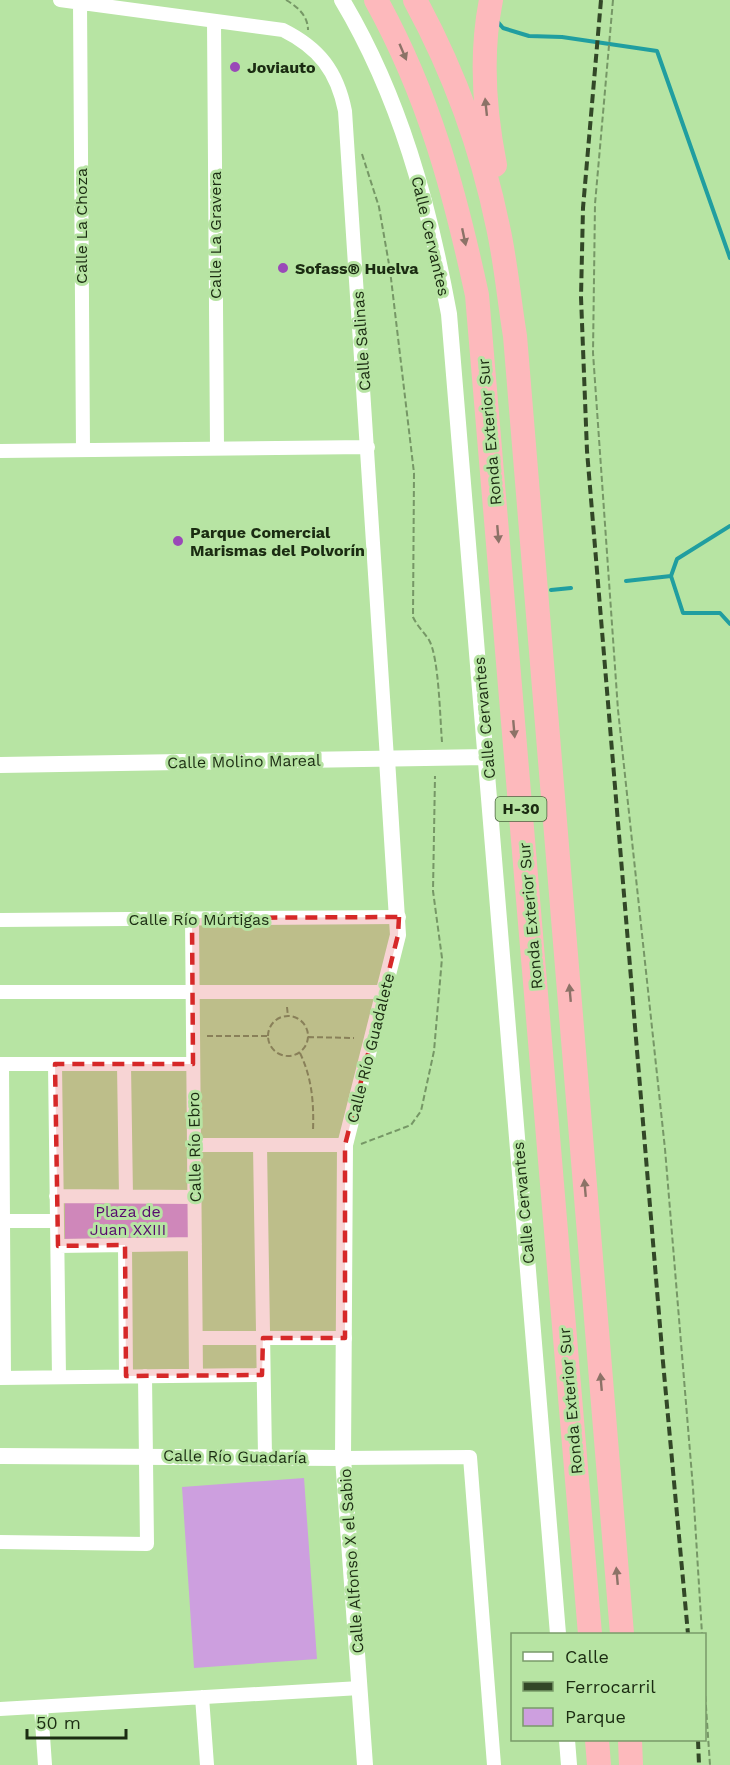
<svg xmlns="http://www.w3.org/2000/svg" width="730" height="1765" viewBox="0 0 730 1765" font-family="'Work Sans',sans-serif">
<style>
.green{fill:#cd9fdf}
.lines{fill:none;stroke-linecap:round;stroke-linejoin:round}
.stream{stroke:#209ea0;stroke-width:4}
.path{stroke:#769766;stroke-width:2;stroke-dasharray:6 3;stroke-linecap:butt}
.minor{stroke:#fff;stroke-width:14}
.tertiary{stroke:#fff;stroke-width:16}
.motorway{stroke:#fdb9bc;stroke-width:24}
.rail{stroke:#324727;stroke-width:4;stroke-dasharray:9 4.5;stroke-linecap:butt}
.oneway{fill:#8c7267}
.marked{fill:#d62828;fill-opacity:0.2;stroke:#d62828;stroke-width:4.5;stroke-dasharray:12 8;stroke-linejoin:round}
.poi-dot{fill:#9a49b8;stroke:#b7e4a3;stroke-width:2}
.labels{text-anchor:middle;stroke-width:6;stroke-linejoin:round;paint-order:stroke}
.shield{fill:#b7e4a3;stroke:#4a633e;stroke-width:1.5}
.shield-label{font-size:15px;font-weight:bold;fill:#1b2c12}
.poi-label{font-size:16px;font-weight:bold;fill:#1b2c12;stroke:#b7e4a3;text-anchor:start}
.street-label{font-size:16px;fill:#1b2c12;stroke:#b7e4a3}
.park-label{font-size:16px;fill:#570a6e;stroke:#b7e4a3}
</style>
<rect width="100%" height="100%" fill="#b7e4a3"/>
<path class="green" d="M191,1202V1238L65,1239V1203Z
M304,1478L317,1659L194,1668L182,1487Z"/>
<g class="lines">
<path class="stream" d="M497,21L503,28L529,36L562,37L657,51L730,258
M730,526L677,559L671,576L683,613H720L730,624
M626,581L671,576
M551,590L571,588"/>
<path class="path" d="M286,0C298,7 308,16 308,30
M613,0L595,204L593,353L618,710L665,1149L693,1488L702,1634
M362,154L379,207L390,270L414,473L413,617C417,626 424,632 429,640C439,657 440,719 442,742
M287,1007L288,1017
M268 1036a20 20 0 1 1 40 0a20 20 0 1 1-40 0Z
M207,1036H267
M308,1037L354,1038
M300,1053C312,1078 314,1103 313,1131
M361,1144L411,1125L421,1111L434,1051L442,958L433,891L435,776
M704,1678L710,1765"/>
<path class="minor" d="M60,0L283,30C319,48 337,71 345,111L387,759
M80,3L83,450
M214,21L217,448
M0,451L368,447
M192,918L196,1375
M0,920L399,917
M0,992H384
M0,1064H193
M2,1064L4,1377
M55,1064L59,1377
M124,1065L126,1196
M194,1145H345
M260,1146L265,1456
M56,1196L194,1197
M0,1221H56
M125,1245L126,1376
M58,1246L195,1244
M196,1338H345
M0,1378L262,1375
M343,1458L470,1457L494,1765
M0,1542L147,1544L145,1376
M202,1697L207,1765
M41,1707L45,1765
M0,1709L360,1688"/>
<path class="tertiary" d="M342,0C400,97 429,205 449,314L558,1634
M0,765L487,757
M0,1456L343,1458
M567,1740L569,1765
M365,1765L343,1458L345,1145L398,935L387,759"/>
<path class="motorway" d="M376,0C429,96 454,189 477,295L590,1634
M415,0C453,70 482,149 498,227C506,263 509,300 515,336L622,1634
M491,0C480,55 484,110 495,165
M597,1740L599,1765
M630,1740L631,1765"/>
<path class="rail" d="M601,0L583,208L581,297L587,451L663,1362L688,1634
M698,1740L699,1765"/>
</g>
<defs><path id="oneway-solid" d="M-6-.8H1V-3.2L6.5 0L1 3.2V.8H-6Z" transform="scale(1.5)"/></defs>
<g class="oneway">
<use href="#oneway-solid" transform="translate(403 52) rotate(67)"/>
<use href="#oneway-solid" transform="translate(486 107) rotate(-96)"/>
<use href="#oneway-solid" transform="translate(464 237) rotate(78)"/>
<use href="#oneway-solid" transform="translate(498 534) rotate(85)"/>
<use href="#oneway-solid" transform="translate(514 729) rotate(85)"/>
<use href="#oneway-solid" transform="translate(570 993) rotate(-95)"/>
<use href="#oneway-solid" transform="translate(585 1188) rotate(-95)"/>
<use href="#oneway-solid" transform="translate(601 1382) rotate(-95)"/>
<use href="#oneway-solid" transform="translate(617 1576) rotate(-95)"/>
</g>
<path class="marked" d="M399,917L398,935L345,1145V1338H263L262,1375L126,1376L125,1245L58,1246L55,1064H193L192,918Z"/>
<g class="poi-dot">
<circle cx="235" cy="67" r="6"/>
<circle cx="283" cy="268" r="6"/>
<circle cx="178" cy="541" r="6"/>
</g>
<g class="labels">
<rect class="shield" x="495.5" y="797" width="51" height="24" rx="4.5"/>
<g class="shield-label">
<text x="521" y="814">H-30</text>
</g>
<g class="poi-label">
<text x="247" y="73">Joviauto</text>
<text x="295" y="274">Sofass® Huelva</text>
<text x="190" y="538">Parque Comercial<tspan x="190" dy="18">Marismas del Polvorín</tspan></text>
</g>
<g class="street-label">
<text transform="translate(81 226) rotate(-90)" y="6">Calle La Choza</text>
<text transform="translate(215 235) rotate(-90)" y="6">Calle La Gravera</text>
<text transform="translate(431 236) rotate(77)" y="6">Calle Cervantes</text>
<text transform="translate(361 341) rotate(-94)" y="6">Calle Salinas</text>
<text transform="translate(489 432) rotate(-95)" y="6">Ronda Exterior Sur</text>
<text transform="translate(484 718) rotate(-95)" y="6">Calle Cervantes</text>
<text transform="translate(244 761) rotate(-1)" y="6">Calle Molino Mareal</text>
<text transform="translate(530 916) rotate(-95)" y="6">Ronda Exterior Sur</text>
<text x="199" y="925">Calle Río Múrtigas</text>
<text transform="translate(370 1048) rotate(-76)" y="6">Calle Río Guadalete</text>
<text transform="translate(194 1147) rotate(-91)" y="6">Calle Río Ebro</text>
<text transform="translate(523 1203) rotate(-95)" y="6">Calle Cervantes</text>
<text transform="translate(570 1401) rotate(-95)" y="6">Ronda Exterior Sur</text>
<text transform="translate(235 1456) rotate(1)" y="6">Calle Río Guadaría</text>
<text transform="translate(351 1561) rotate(-94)" y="6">Calle Alfonso X el Sabio</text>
</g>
<g class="park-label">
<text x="128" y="1217">Plaza de<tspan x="128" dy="18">Juan XXIII</tspan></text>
</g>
</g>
<rect x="511" y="1633" width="195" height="108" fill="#b7e4a3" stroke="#799a69" stroke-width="1.5"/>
<rect x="523" y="1652" width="30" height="9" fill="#ffffff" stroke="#799a69" stroke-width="1.5"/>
<text x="565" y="1663" font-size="18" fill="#1b2c12">Calle</text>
<rect x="523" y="1682" width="30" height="9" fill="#324727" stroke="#799a69" stroke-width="1.5"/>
<text x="565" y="1693" font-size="18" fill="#1b2c12">Ferrocarril</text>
<rect x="523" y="1708" width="30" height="18" fill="#cd9fdf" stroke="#799a69" stroke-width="1.5"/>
<text x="565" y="1723" font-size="18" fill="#1b2c12">Parque</text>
<path d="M27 1729v9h99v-9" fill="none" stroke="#1b2c12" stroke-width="3"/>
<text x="36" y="1729" font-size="18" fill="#1b2c12" stroke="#b7e4a3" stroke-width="4.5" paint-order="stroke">50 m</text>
</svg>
